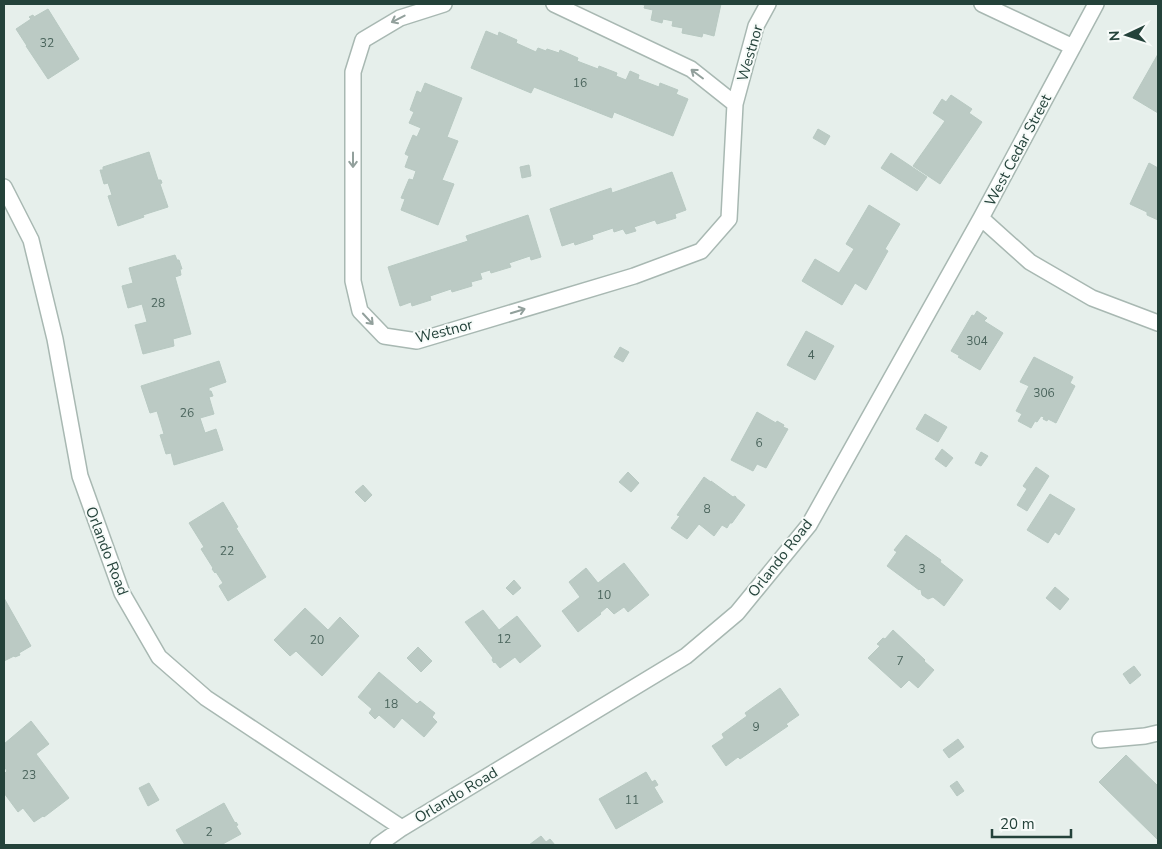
<svg xmlns="http://www.w3.org/2000/svg" width="1162" height="849" viewBox="0 0 1162 849" font-family="'Nunito Sans',sans-serif">
<style>
.building{fill:#bbcac4;stroke:#b8c9c2}
.lines{fill:none;stroke-linecap:round;stroke-linejoin:round}
.minor-casing{stroke:#a8b8b2;stroke-width:18}
.minor{stroke:#fff;stroke-width:15}
.oneway{stroke:#92a09c}
.labels{text-anchor:middle;stroke-width:4;stroke-linejoin:round;paint-order:stroke}
.number-label{font-size:12px;fill:#4a645c}
.street-label{font-size:15px;fill:#24423a;stroke:#f7fbf9}
</style>
<rect width="100%" height="100%" fill="#e6efeb"/>
<path class="building" d="M639,4H721L714,36L703,33L702,37L682,33L683,28L672,26L673,21L663,19L662,23L651,20L653,10L644,8L645,5Z
M48,9L79,59L48,79L26,46H27L16,29L31,19L29,17L33,15L34,17Z
M486,31L498,36L499,32L517,40L516,43L536,52L538,48L546,51L547,49L559,53L560,50L578,58L577,61L598,69L599,66L617,73L616,76L626,80L630,71L639,75L638,79L659,87L660,83L678,90L676,94L688,99L673,136L614,112L612,118L534,87L531,93L471,68Z
M1158,54V113L1133,98Z
M425,83L462,98L447,137L458,141L442,180L454,184L438,225L401,210L405,199L401,198L409,179L413,180L416,171L405,167L409,156L405,154L413,135L417,137L421,128L409,123L414,112L410,110L417,91L421,93Z
M951,95L972,109L969,113L982,122L940,184L913,166L945,121L933,113L942,99L946,102Z
M818,129L830,136L825,145L813,138Z
M149,152L158,180H161L162,183L160,184L168,207L143,215L144,217L118,226L108,196L112,195L108,183L104,184L100,170H103V167Z
M891,153L927,177L917,191L881,168Z
M1149,163L1158,168V220L1147,215V212L1130,204Z
M529,165L531,176L522,178L520,167Z
M672,172L686,210L675,214L676,218L657,224L655,220L634,227L636,231L626,234L623,229L614,232L613,228L592,235L593,239L575,245L574,242L562,246L550,209L611,188L612,193Z
M869,205L900,224L885,249L888,251L866,290L855,283L842,305L802,281L815,259L839,273L854,249L846,244Z
M528,215L541,257L531,260L530,256L509,263L511,267L491,273L490,270L480,273L482,279L471,282L472,286L452,292L451,289L430,296L431,300L412,306L411,302L400,306L388,267L468,241L466,236Z
M175,255L177,260H179L182,269H180L181,275L175,277L191,334L173,339L174,346L143,354L135,325L147,322L142,304L128,308L122,286L133,283L129,268Z
M977,311L987,318L984,321L1003,333L980,370L958,357L960,356L951,351L972,315L974,316Z
M806,331L834,346L815,380L787,365Z
M620,347L629,352L623,362L614,357Z
M1034,357L1073,377L1070,383L1075,386L1056,423L1048,419L1047,421L1043,419L1044,417L1041,416L1037,422L1035,421L1031,428L1018,421L1022,414L1016,411L1029,386L1020,382Z
M219,361L226,382L209,388V391H211L213,396L209,397L214,414L200,418L205,433L216,429L223,450L174,465L171,453L166,454L160,435L164,434L157,411L150,413L141,386Z
M757,412L776,423L777,421L784,425L783,427L788,429L766,468L757,464L753,471L731,460Z
M925,414L947,427L938,442L916,429Z
M942,449L953,458L946,467L935,459Z
M981,452L988,456L981,466L975,463Z
M1036,467L1049,476L1027,511L1017,505L1027,489L1023,486Z
M628,472L639,483L631,492L619,482Z
M704,477L711,482V481L733,497L735,496L736,497V498L745,505L732,523H730L727,528L722,525L714,536L699,524L687,539L671,528L680,516L677,515Z
M363,485L372,495L365,502L355,492Z
M1050,494L1075,509L1059,535L1055,532L1048,543L1027,530Z
M223,502L238,527L236,528L266,577L228,601L219,586L223,583L216,572L215,573L212,569L213,568L201,549L204,547L189,523Z
M906,535L941,560L940,562L963,580L944,606L933,597L928,599L922,595L921,590L920,589L919,590L887,566L897,552L894,550Z
M624,563L649,595L628,612L624,607L614,614L607,607L600,613L601,614L578,632L562,611L580,597L569,582L586,568L598,583Z
M514,580L521,588L513,595L506,588Z
M1055,587L1069,599L1060,610L1046,598Z
M4,598L31,646L19,653L20,655L15,657L14,656L4,661Z
M305,608L328,630L340,617L359,636L322,676L296,651L290,656L274,640Z
M483,610L499,630L517,616L541,646L520,663L515,657L500,668L495,662L494,663L492,660L493,658L465,622Z
M893,630L925,660L924,661L934,670L918,688L909,680L901,688L868,658L880,646L877,644L883,638L885,639Z
M418,647L432,661L421,672L407,658Z
M1134,666L1141,675L1130,684L1123,674Z
M379,672L417,704L420,701L435,713L432,717L437,722L424,737L402,718L394,728L379,715L375,719L369,713L372,709L358,697Z
M780,688L799,715L786,724L788,726L740,759L738,757L726,766L712,746L724,738L722,734L747,716L745,713Z
M31,721L49,744L36,754L69,798L44,817L43,816L34,822L23,808L18,812L4,793V774L7,771L4,766V744Z
M958,739L964,747L949,758L943,750Z
M1126,755L1158,786V840L1099,782Z
M646,772L652,782L655,780L658,785L654,787L663,802L616,829L599,799Z
M957,781L964,791L957,796L950,786Z
M149,783L159,800L148,806L139,788Z
M224,803L235,823L236,822L238,825L236,826L241,834L221,845H185L176,830Z
M541,836L546,842L550,839L555,845H529Z"/>
<g class="lines">
<g class="minor-casing">
<path id="minor" d="M444,4L400,18L363,40L353,72V281L360,311L384,336L417,341L634,276L701,251L729,219L735,104L756,26L768,4
M554,4L691,69L735,104
M982,4L1073,47
M4,187L31,240L55,339L80,476L122,593L159,657L206,698L402,828
M981,218L1030,262L1092,298L1158,323
M1100,740L1145,736L1158,733
M378,845L402,828L686,656L737,613L809,525L981,218L1096,4"/>
</g>
<use href="#minor" class="minor"/>
</g>
<defs><path id="oneway-shaft" d="M-6 0H5M1.5-3L5.5 0L1.5 3" fill="none" stroke-width="1.6" stroke-linecap="round" stroke-linejoin="round" transform="scale(1.25)"/></defs>
<g class="oneway">
<use href="#oneway-shaft" transform="translate(398 19) rotate(153)"/>
<use href="#oneway-shaft" transform="translate(697 74) rotate(-143)"/>
<use href="#oneway-shaft" transform="translate(353 160) rotate(90)"/>
<use href="#oneway-shaft" transform="translate(518 311) rotate(-17)"/>
<use href="#oneway-shaft" transform="translate(368 319) rotate(47)"/>
</g>
<g class="labels">
<g class="number-label">
<text x="47" y="47">32</text>
<text x="580" y="87">16</text>
<text x="158" y="307">28</text>
<text x="977" y="345">304</text>
<text x="811" y="359">4</text>
<text x="1044" y="397">306</text>
<text x="187" y="417">26</text>
<text x="759" y="447">6</text>
<text x="707" y="513">8</text>
<text x="227" y="555">22</text>
<text x="922" y="573">3</text>
<text x="604" y="599">10</text>
<text x="504" y="643">12</text>
<text x="317" y="644">20</text>
<text x="900" y="665">7</text>
<text x="391" y="708">18</text>
<text x="756" y="731">9</text>
<text x="29" y="779">23</text>
<text x="632" y="804">11</text>
<text x="209" y="836">2</text>
</g>
<g class="street-label">
<text transform="translate(750 53) rotate(-74)" y="5">Westnor</text>
<text transform="translate(1018 150) rotate(-62)" y="5">West Cedar Street</text>
<text transform="translate(444 331) rotate(-14)" y="5">Westnor</text>
<text transform="translate(107 551) rotate(69)" y="5">Orlando Road</text>
<text transform="translate(780 558) rotate(-52)" y="5">Orlando Road</text>
<text transform="translate(456 795) rotate(-31)" y="5">Orlando Road</text>
</g>
</g>
<rect width="1162" height="849" fill="none" stroke="#24423a" stroke-width="10"/>
<g transform="translate(1127 35) rotate(266)" stroke="#f7fbf9" stroke-width="4" paint-order="stroke">
<path d="M0-4L9 19L0 12L-9 19Z" fill="#24423a"/>
<text y="-8" font-size="14" font-weight="bold" text-anchor="middle" fill="#24423a">N</text>
</g>
<path d="M992 829v8h79v-8" fill="none" stroke="#24423a" stroke-width="2.5"/>
<text x="1000" y="829" font-size="15" fill="#24423a" stroke="#f7fbf9" stroke-width="4" paint-order="stroke">20 m</text>
</svg>
